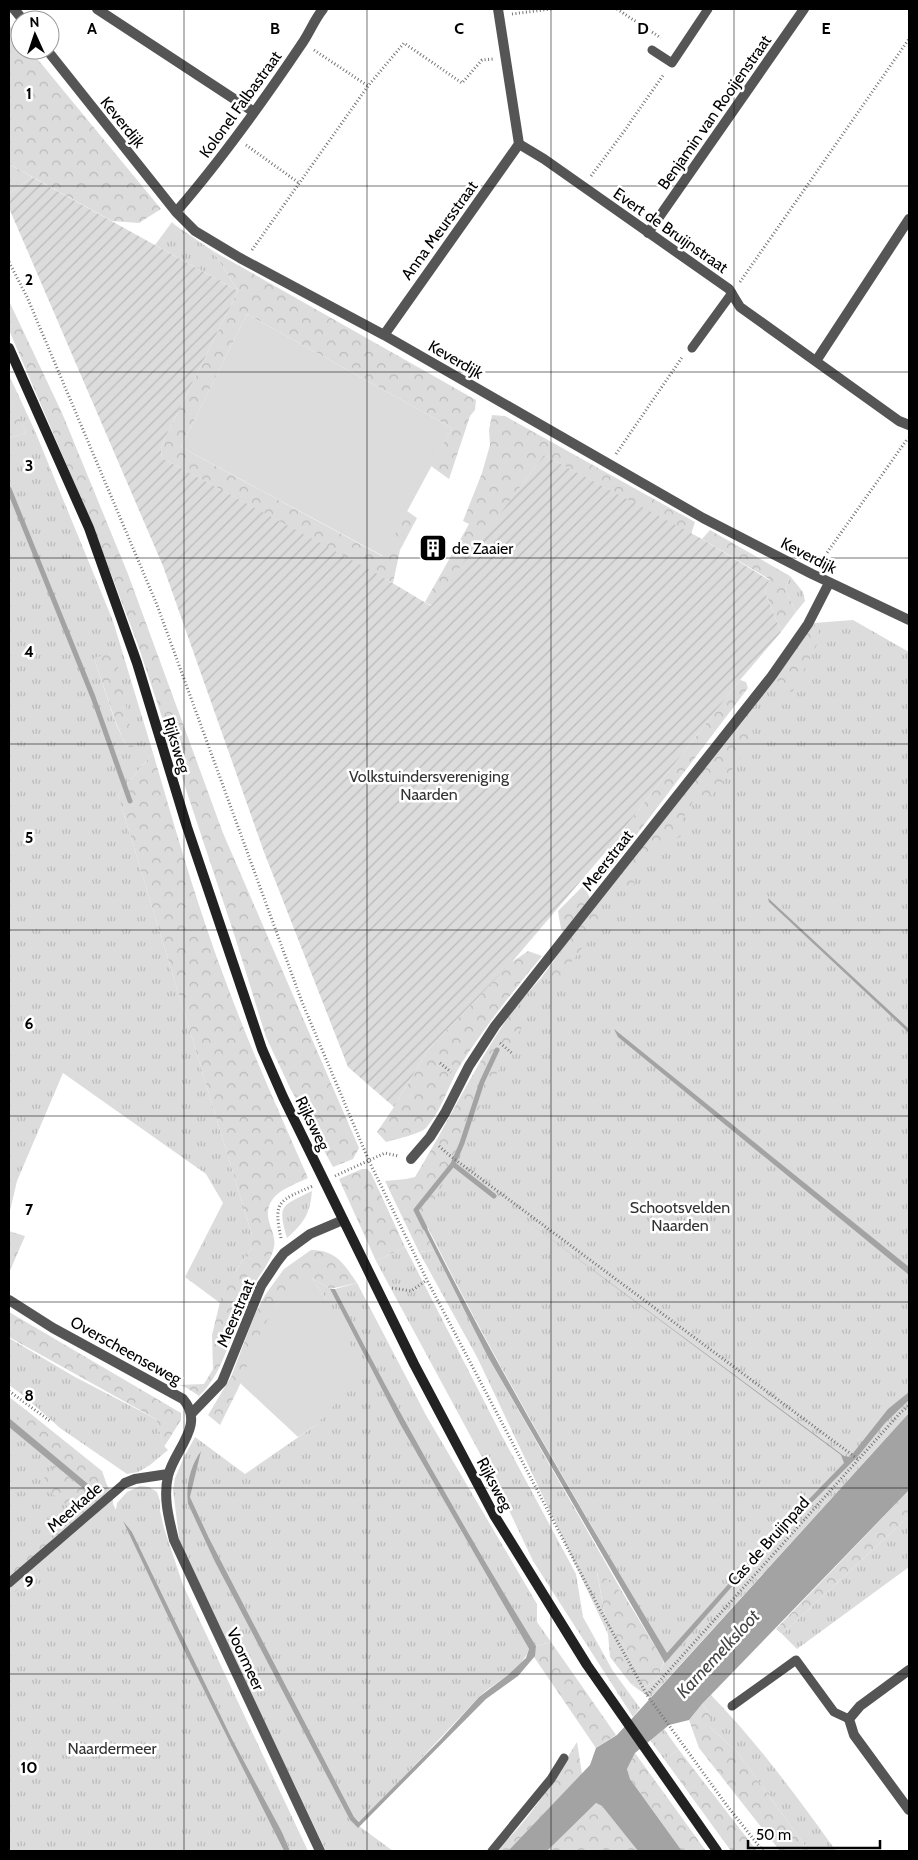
<svg xmlns="http://www.w3.org/2000/svg" width="918" height="1860" viewBox="0 0 918 1860" font-family="Cabin,sans-serif">
<style>
.grass{fill:url(#grass-tufts);fill-rule:evenodd}
.forest{fill:url(#forest-crowns)}
.garden{fill:url(#garden-furrows)}
.pitch{fill:#dcdcdc}
.water{fill:#a3a3a3}
.lines{fill:none;stroke-linecap:round;stroke-linejoin:round}
.stream{stroke:#a3a3a3;stroke-width:5}
.path{stroke:#777;stroke-width:3;stroke-dasharray:1 2.5;stroke-linecap:butt}
.lane{stroke:#555;stroke-width:9}
.street{stroke:#555;stroke-width:10}
.secondary{stroke:#222;stroke-width:10}
.grid{fill:none;stroke:#000;stroke-width:1;stroke-opacity:0.55}
.labels{text-anchor:middle;stroke-width:5;stroke-linejoin:round;paint-order:stroke}
.street-label{font-size:16px;fill:#000;stroke:#fff}
.poi-label{font-size:16px;fill:#000;stroke:#fff;text-anchor:start}
.park-label{font-size:16px;fill:#333;stroke:#fff}
.water-label{font-size:18px;font-style:italic;fill:#444;stroke:#fff}
.grid-label{font-size:16px;text-anchor:middle;font-weight:bold;fill:#000;stroke:#fff;stroke-width:5;stroke-linejoin:round;paint-order:stroke}
</style>
<defs>
<pattern id="grass-tufts" width="24" height="20" patternUnits="userSpaceOnUse" patternTransform="scale(1.25)"><rect width="24" height="20" fill="#dcdcdc"/><path d="M3 7l-1-3M5 7V3M7 7l1-3M15 17l-1-3M17 17v-4M19 17l1-3" fill="none" stroke="#bbb"/></pattern>
<pattern id="forest-crowns" width="20" height="18" patternUnits="userSpaceOnUse" patternTransform="scale(1.25)"><rect width="20" height="18" fill="#dcdcdc"/><path d="M2 6a3 3 0 1 1 6 0M12 15a3 3 0 1 1 6 0" fill="none" stroke="#bbb"/></pattern>
<pattern id="garden-furrows" width="10" height="10" patternUnits="userSpaceOnUse" patternTransform="scale(1.25)"><rect width="10" height="10" fill="#dcdcdc"/><path d="M-1 1l2-2M0 10L10 0M9 11l2-2" fill="none" stroke="#bbb"/></pattern>
</defs>
<rect width="100%" height="100%" fill="#fff"/>
<path class="grass" d="M9,164L32,177L9,194Z
M172,222L175,225L213,251L238,291L155,245Z
M9,375L35,431L113,621L153,753L118,795L252,1235V1248L237,1269L220,1303L185,1277L223,1203L206,1174L63,1073L17,1181L9,1215V438L26,433L9,396ZM94,658L134,746L133,747H127L116,724Z
M790,576L803,592L805,601L796,612L785,589Z
M853,620L909,652V1413L650,1698L631,1684L647,1687L658,1678L667,1654C584,1513 500,1373 427,1226L424,1230L420,1224L451,1168L473,1118L513,1042L516,1006L542,977L570,938L775,680L814,623Z
M312,1191C310,1214 304,1223 287,1238C277,1204 282,1206 312,1191Z
M405,1247L502,1436L576,1574L583,1617L613,1671L640,1708L633,1717L533,1561L498,1487L376,1261Z
M434,1250L488,1357L624,1595L597,1572L608,1634L477,1357L419,1252Z
M312,1278L330,1289L400,1424L529,1649C521,1673 493,1682 477,1699C438,1741 399,1782 360,1822L354,1817L209,1538L190,1497L200,1452C192,1463 185,1490 188,1504L215,1562L350,1820L357,1827L359,1826L393,1851H326L276,1746L244,1685L180,1545L173,1490L175,1478L184,1457L195,1437L245,1474L316,1425L327,1300Z
M357,1283L427,1417L537,1604V1622L551,1642L536,1646C464,1529 397,1410 335,1289Z
M9,1338L75,1377L156,1419L164,1446L168,1450L150,1465L138,1472L127,1474L60,1428L24,1396L9,1385Z
M9,1397L26,1410L106,1484L113,1494V1504L116,1510L117,1503L127,1492L140,1486L149,1487L157,1492L160,1501V1511L164,1528L183,1585L308,1851H290L282,1832L232,1739L132,1532L124,1523L284,1851H9Z
M909,1516V1567L797,1649L782,1634Z
M711,1695C757,1742 798,1798 836,1851H809L738,1753L710,1727V1715L702,1704Z
M664,1729L679,1750L664,1759L650,1740Z"/>
<path class="forest" d="M9,25L20,38V50H30L161,209L139,223L112,221L9,164Z
M213,251L476,400L475,410L470,416L449,479L431,466L452,428L247,314L181,447L382,556L407,511L417,518L400,550L393,583L162,458L161,448L165,438L238,291Z
M9,301L62,413L128,574L223,833L359,1148L353,1159L333,1167L290,1088L266,1037L234,934L138,645L94,529L9,330Z
M9,395L26,433L9,438Z
M492,415L505,416L695,522L691,534L544,455L432,606L425,602L469,524L463,521L482,473L490,445L489,430Z
M710,530L790,576L785,589L796,612L781,632L765,592L769,579L702,539Z
M814,623L821,637L792,693L775,679Z
M114,652L123,689L134,747H127L116,723L94,658Z
M740,680L746,682L748,688L606,875L608,849Z
M747,712L755,740L712,795L694,800L683,818L681,836L650,856L634,874L635,893L626,891L621,874Z
M153,753C176,831 198,909 227,985C251,1050 280,1114 308,1178C294,1185 275,1190 269,1206C264,1221 277,1233 274,1247C271,1263 256,1279 248,1294C231,1327 227,1370 199,1396L187,1388L179,1385L204,1384L213,1369L212,1335L221,1298L237,1269L252,1248V1235L118,795Z
M584,885L594,907L603,920L555,984L542,977L570,938L561,929L558,911Z
M528,951L542,956C514,990 487,1024 463,1061C449,1082 443,1109 426,1128C420,1134 396,1139 386,1142L377,1132L394,1107L428,1050L512,962Z
M516,1006L529,1015C500,1064 476,1115 452,1166C443,1186 431,1205 421,1224L434,1250L419,1252L385,1181L406,1179L415,1177C450,1120 477,1060 516,1006Z
M362,1169H367L371,1173L405,1247L376,1261L339,1179Z
M9,1231L25,1236L9,1273Z
M311,1250C336,1250 344,1264 357,1283L330,1289L312,1278L278,1303L262,1331L238,1389L220,1425L208,1415L231,1377L255,1314L265,1295L284,1269Z
M9,1312L181,1413V1420L164,1447L156,1419L9,1337Z
M26,1410L102,1471L108,1488L90,1500H99L34,1556L40,1571L9,1597V1566L75,1512L40,1484L54,1465L90,1494L94,1489L17,1425L16,1422Z
M909,1490V1516L782,1634L776,1629Z
M597,1571L624,1595L664,1661L658,1678L647,1687L631,1684L610,1657L608,1634Z
M551,1642L616,1735L596,1748L534,1657L536,1646Z
M702,1704L710,1715V1727L738,1753L809,1851H780L699,1748L689,1720Z
M577,1742L582,1774L508,1851H495C530,1821 553,1781 577,1742Z
M679,1750L757,1851H731L664,1759Z
M635,1753L706,1851H682L630,1779L627,1769Z
M596,1803L602,1806L638,1851H547Z"/>
<path class="garden" d="M32,177L238,291L165,438L161,448L162,458L374,572L431,606L544,455L702,539L769,580L765,592L781,632L740,680L608,849L512,962L428,1050L394,1107L348,1067L264,852L163,566L9,208V194Z"/>
<path class="pitch" d="M247,314L452,428L383,556L181,447Z
M312,1278L327,1300L364,1372L316,1425L298,1437L240,1383C253,1353 267,1307 294,1287C299,1283 306,1281 312,1278Z"/>
<path class="water" d="M768,898L909,1029V1033L769,902Z
M614,1029L909,1267V1275L618,1037Z
M512,1210L844,1456L850,1457L888,1409L909,1392V1400L885,1423L859,1455L757,1558L665,1663L488,1357L424,1230L426,1226C499,1372 583,1513 667,1653L749,1561L844,1463L841,1455Z
M330,1289H335C397,1410 464,1529 536,1646L535,1656L518,1676L486,1699L358,1828L350,1820L215,1562L188,1504C185,1487 191,1464 201,1451L190,1497L209,1538L354,1817L359,1822L441,1739L479,1697L508,1675L526,1658L529,1649L400,1424Z
M909,1413V1490L702,1704L689,1720L669,1725L635,1753L627,1769L630,1779L682,1851H638L602,1806L596,1803L547,1851H508L590,1765L596,1748L617,1735Z
M9,1418L94,1489L90,1494L9,1427Z
M123,1521L132,1532L232,1739L282,1832L290,1851H284L184,1650Z"/>
<g class="lines">
<path class="stream" d="M9,489L93,697L130,801
M453,1164L494,1196
M425,1228L416,1210L453,1164L462,1143L482,1082L497,1050"/>
<path class="path" d="M617,9L661,38
M512,14L551,9
M314,50L368,86
M246,145L299,183
M591,176L628,126L629,124L664,74
M252,250L368,86L404,43L462,83L482,60L494,59
M9,262L27,297L157,605L302,1002L369,1161L427,1280L598,1606L647,1695L728,1807L763,1851
M740,282L909,39
M616,454L683,356
M819,564L908,438
M500,1043L513,1054
M440,1063L451,1072
M439,1146L449,1155L859,1460
M335,1176L385,1153L398,1156
M281,1238C273,1200 279,1201 313,1186
M392,1288L411,1291L427,1280
M9,1391L50,1421
M647,1695L901,1412L909,1406"/>
<path class="lane" d="M652,50L672,63L708,9
M692,348L732,293
M9,1583L125,1483
M732,1706L796,1660L834,1712L849,1719
M492,1851L551,1779L564,1758"/>
<path class="street" d="M14,9L23,20
M97,9L254,112
M498,9L519,144
M47,50L176,212L195,231L240,258L384,335L703,518L812,574L909,620
M519,144L544,159L729,289L740,307L899,421L909,425
M176,212C221,160 262,103 301,45C309,34 314,20 323,9
M648,233L804,9
M384,335L519,144
M816,361L909,219
M411,1159L430,1137L445,1113L469,1066L495,1026L771,677L808,624L829,583
M9,1300L53,1328L183,1399C206,1425 174,1450 168,1476C163,1498 169,1519 174,1540L320,1851
M191,1414L222,1382L261,1286L277,1262L284,1253L310,1234L343,1220
M125,1483L135,1479L168,1474
M909,1670L860,1706L849,1719L854,1735L909,1810"/>
<path class="secondary" d="M9,348L89,528L137,663L187,827L262,1049L283,1097L414,1364L494,1515L587,1665L717,1851"/>
</g>
<path class="grid" d="M184,9V1851M367,9V1851M551,9V1851M734,9V1851M9,186H909M9,372H909M9,558H909M9,744H909M9,930H909M9,1116H909M9,1302H909M9,1488H909M9,1674H909"/>
<defs>
<g id="building-square" transform="scale(1.4375)"><rect x="-9" y="-9" width="18" height="18" rx="4" fill="#000" stroke="#fff"/><path d="M-4-6H4V6H1V3H-1V6H-4ZM-2.5-4.3h1.7v1.8h-1.7ZM.8-4.3h1.7v1.8H.8ZM-2.5-1h1.7V.8h-1.7ZM.8-1h1.7V.8H.8Z" fill="#fff"/></g>
</defs>
<g fill-rule="evenodd">
<use href="#building-square" x="433" y="548"/>
</g>
<g class="labels">
<g class="street-label">
<text transform="translate(240 104) rotate(-54)" y="6">Kolonel Falbastraat</text>
<text transform="translate(714 112) rotate(-55)" y="6">Benjamin van Rooijenstraat</text>
<text transform="translate(123 122) rotate(51)" y="6">Keverdijk</text>
<text transform="translate(439 230) rotate(-54)" y="6">Anna Meursstraat</text>
<text transform="translate(671 230) rotate(35)" y="6">Evert de Bruijnstraat</text>
<text transform="translate(456 359) rotate(30)" y="6">Keverdijk</text>
<text transform="translate(809 555) rotate(27)" y="6">Keverdijk</text>
<text transform="translate(177 745) rotate(73)" y="6">Rijksweg</text>
<text transform="translate(607 860) rotate(-52)" y="6">Meerstraat</text>
<text transform="translate(313 1123) rotate(64)" y="6">Rijksweg</text>
<text transform="translate(235 1313) rotate(-67)" y="6">Meerstraat</text>
<text transform="translate(126 1350) rotate(29)" y="6">Overscheenseweg</text>
<text transform="translate(495 1484) rotate(62)" y="6">Rijksweg</text>
<text transform="translate(74 1507) rotate(-41)" y="6">Meerkade</text>
<text transform="translate(768 1541) rotate(-48)" y="6">Cas de Bruijnpad</text>
<text transform="translate(246 1659) rotate(65)" y="6">Voormeer</text>
</g>
<g class="poi-label">
<text x="452" y="554">de Zaaier</text>
</g>
<g class="park-label">
<text x="429" y="782">Volkstuindersvereniging<tspan x="429" dy="18">Naarden</tspan></text>
<text x="680" y="1213">Schootsvelden<tspan x="680" dy="18">Naarden</tspan></text>
<text x="112" y="1754">Naardermeer</text>
</g>
<g class="water-label">
<text transform="translate(718 1654) rotate(-47)" y="6">Karnemelksloot</text>
</g>
</g>
<g class="grid-label">
<text x="92" y="34">A</text>
<text x="275" y="34">B</text>
<text x="459" y="34">C</text>
<text x="643" y="34">D</text>
<text x="826" y="34">E</text>
<text x="29" y="99">1</text>
<text x="29" y="285">2</text>
<text x="29" y="471">3</text>
<text x="29" y="657">4</text>
<text x="29" y="843">5</text>
<text x="29" y="1029">6</text>
<text x="29" y="1215">7</text>
<text x="29" y="1401">8</text>
<text x="29" y="1587">9</text>
<text x="29" y="1773">10</text>
</g>
<rect width="918" height="1860" fill="none" stroke="#000000" stroke-width="20"/>
<g transform="translate(35 35) rotate(357)"><circle r="24" fill="#ffffff" stroke="#999999"/>
<path d="M0-4L9 19L0 12L-9 19Z" fill="#000000"/>
<text y="-8" font-size="14" font-weight="bold" text-anchor="middle" fill="#000000">N</text>
</g>
<path d="M748 1840v8h132v-8" fill="none" stroke="#000000" stroke-width="2.5"/>
<text x="756" y="1840" font-size="15" fill="#000000" stroke="#ffffff" stroke-width="4" paint-order="stroke">50 m</text>
</svg>
